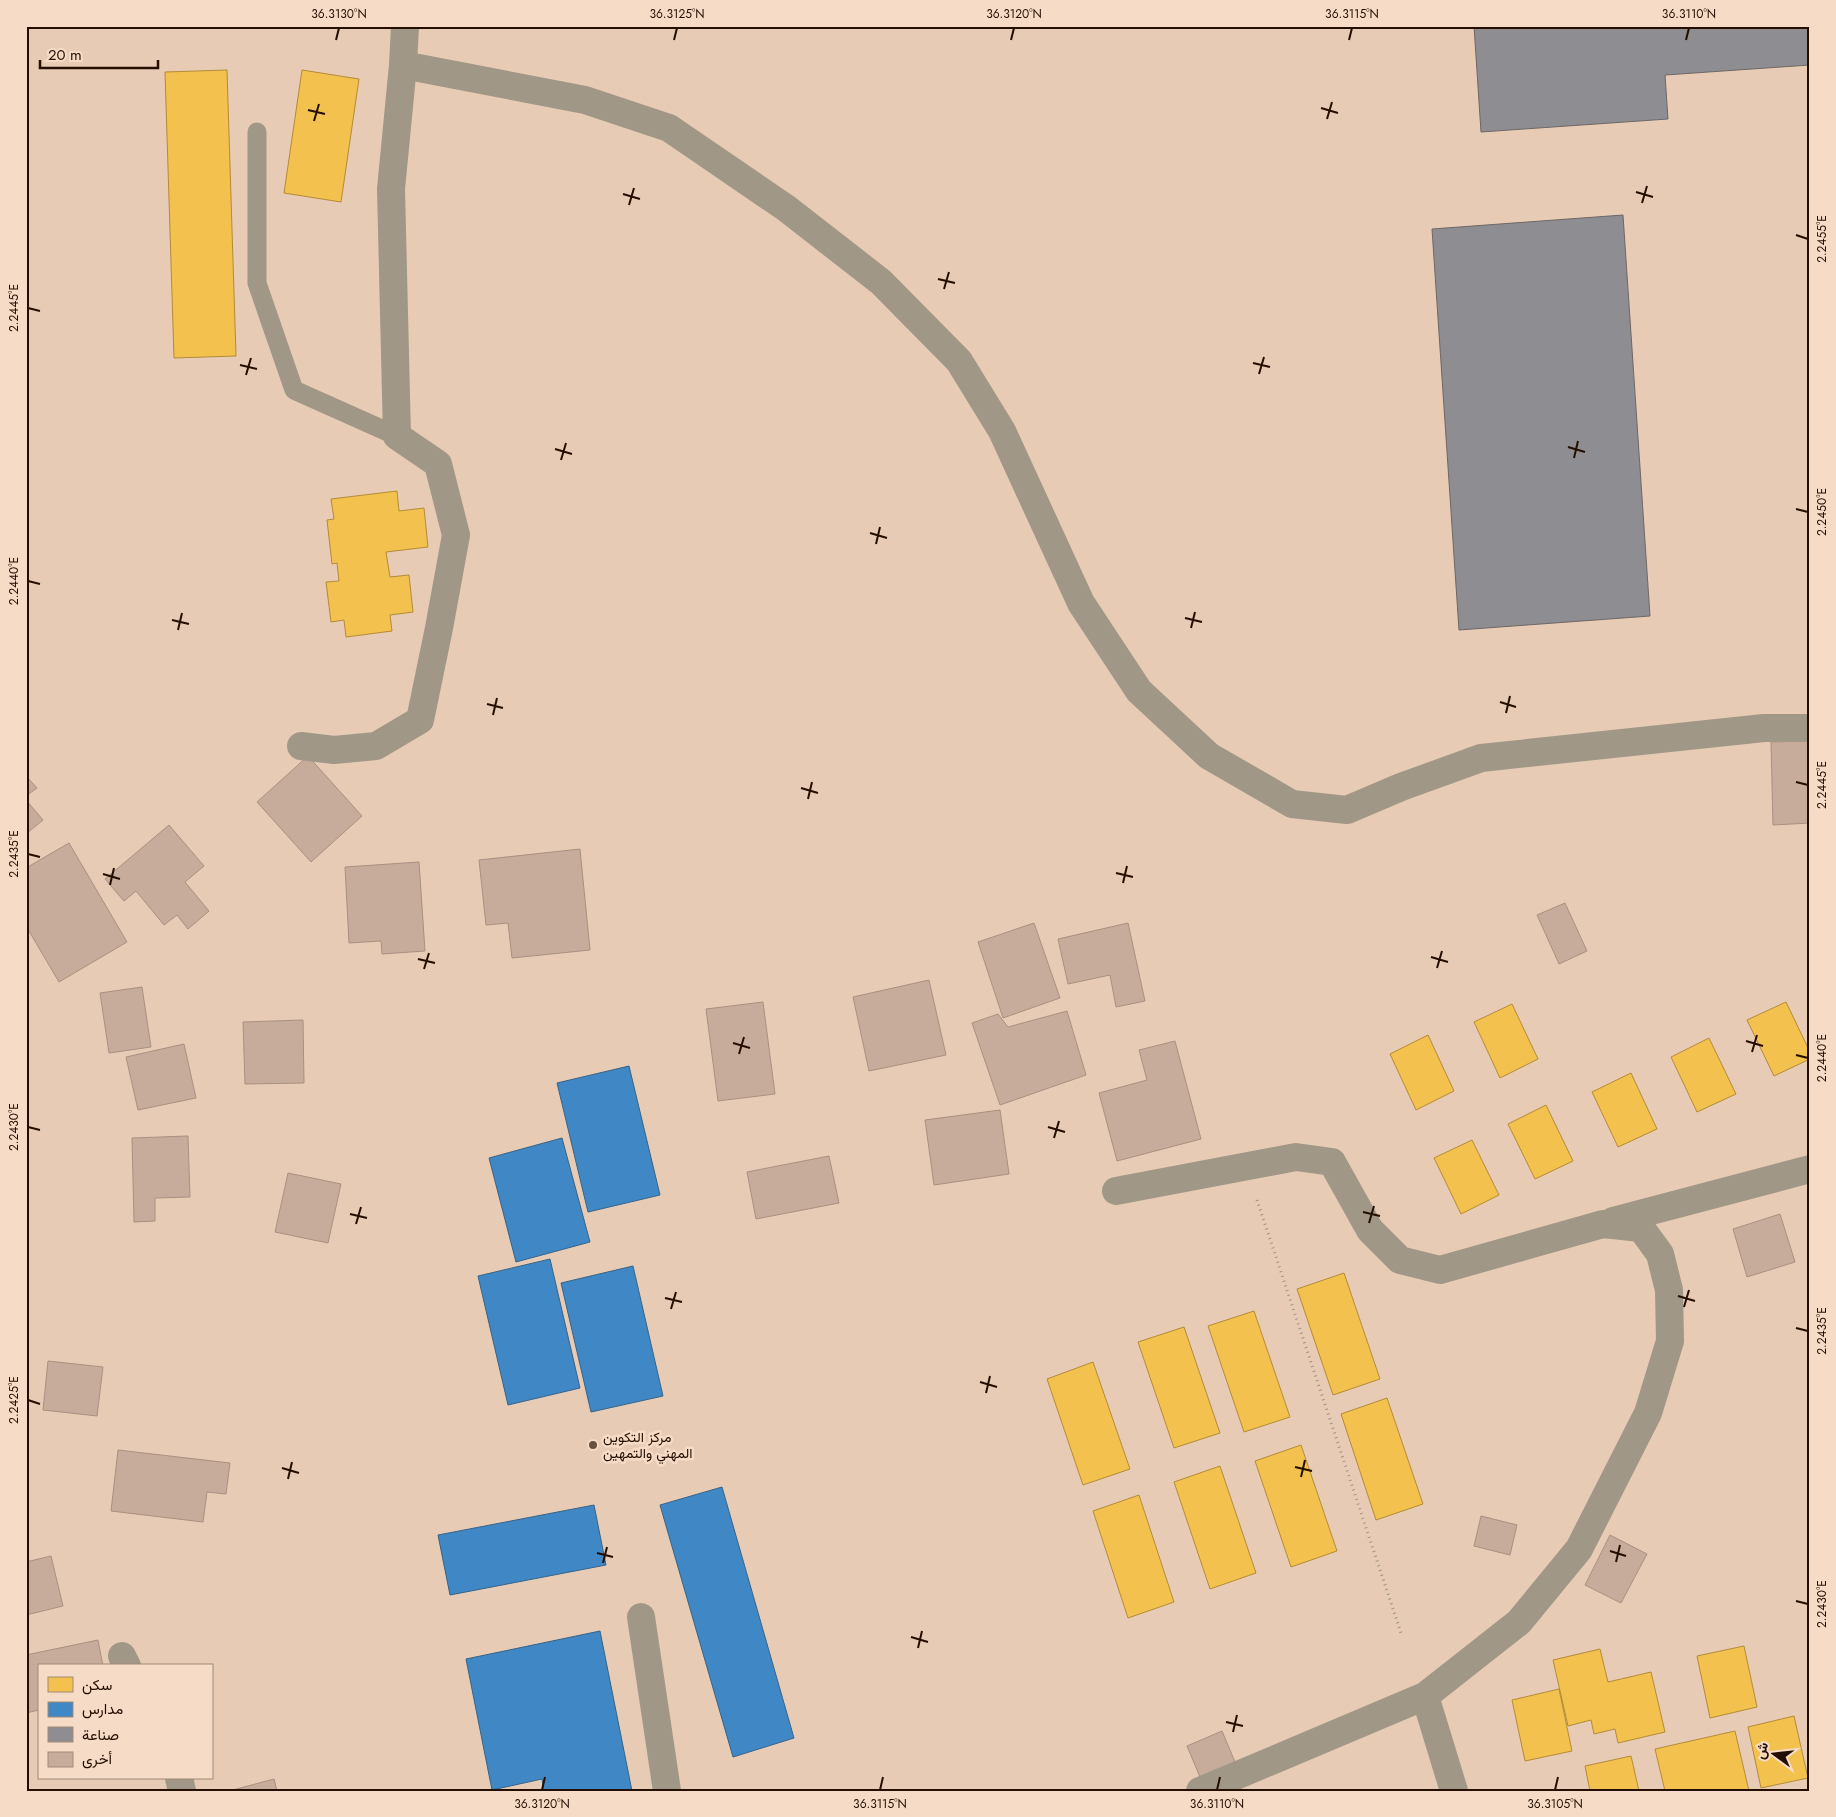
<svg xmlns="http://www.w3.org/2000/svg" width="1836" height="1817" viewBox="0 0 1836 1817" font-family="Jost,Vazirmatn,sans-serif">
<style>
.homes{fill:#f2c14e;stroke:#b48b37}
.schools{fill:#3f88c5;stroke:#37638a}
.industry{fill:#8d8d92;stroke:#6e6766}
.building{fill:#c7ac9c;stroke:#aa9081}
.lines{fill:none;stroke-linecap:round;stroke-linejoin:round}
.path{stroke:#a09483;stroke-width:3;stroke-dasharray:1 4;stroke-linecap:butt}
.lane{stroke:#a09786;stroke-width:19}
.street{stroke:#a09786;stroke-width:28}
.ticks{fill:none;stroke:#240e00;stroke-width:2}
.poi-dot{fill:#68503f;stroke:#f6dcc7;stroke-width:2}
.labels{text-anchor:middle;stroke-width:5;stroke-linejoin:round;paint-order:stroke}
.poi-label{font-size:14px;fill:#240e00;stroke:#f6dcc7;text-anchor:start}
.neatline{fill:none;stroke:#240e00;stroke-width:2}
.ticks-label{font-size:12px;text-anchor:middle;fill:#240e00}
</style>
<rect width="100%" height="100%" fill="#e7cbb4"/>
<path class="homes" d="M227,70L236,356L174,358L165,72Z
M302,70L359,79L341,202L284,193Z
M397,491L399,511L424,508L428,547L386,552L390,577L409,575L413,612L390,615L392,631L346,637L344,620L331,622L326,582L339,581L337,563L332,564L327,520L334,519L331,499Z
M1786,1002L1810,1052V1059L1774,1076L1747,1020Z
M1512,1004L1538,1059L1500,1078L1474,1022Z
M1428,1035L1454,1091L1416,1110L1390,1054Z
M1709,1038L1736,1094L1697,1112L1671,1057Z
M1631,1073L1657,1129L1618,1147L1592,1092Z
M1546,1105L1573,1161L1535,1179L1508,1124Z
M1472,1140L1499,1195L1461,1214L1434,1158Z
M1344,1273L1380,1379L1333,1395L1297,1289Z
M1254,1311L1290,1417L1244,1432L1208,1326Z
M1184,1327L1220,1433L1174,1448L1138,1342Z
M1093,1362L1130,1469L1083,1485L1047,1379Z
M1387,1398L1423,1504L1376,1520L1341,1414Z
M1301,1445L1337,1551L1291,1567L1255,1461Z
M1220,1466L1256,1573L1210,1589L1174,1482Z
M1139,1495L1174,1602L1128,1618L1093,1511Z
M1744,1646L1757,1707L1710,1718L1697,1656Z
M1600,1649L1608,1682L1651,1672L1665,1732L1618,1743L1615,1729L1594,1734L1591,1720L1568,1726L1553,1660Z
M1559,1689L1572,1751L1525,1761L1512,1700Z
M1794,1716L1808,1778L1761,1788L1748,1727Z
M1735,1731L1749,1791H1665L1655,1749Z
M1631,1756L1639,1791H1590L1585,1766Z"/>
<path class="schools" d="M629,1066L660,1195L588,1212L557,1083Z
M562,1138L590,1242L516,1262L489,1158Z
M550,1259L580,1388L508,1405L478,1276Z
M633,1266L663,1396L591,1412L561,1283Z
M722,1487L794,1738L733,1757L660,1505Z
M594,1505L606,1565L450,1595L438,1535Z
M600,1631L632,1791H544L542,1779L492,1790L466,1659Z"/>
<path class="industry" d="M1474,26H1810V65L1665,75L1668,119L1481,132Z
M1623,215L1650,616L1459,630L1432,229Z"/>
<path class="building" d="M1810,741V823L1773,825L1771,742Z
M308,756L362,816L311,862L257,802Z
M26,776L37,788L26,796Z
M26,800L43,820L26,834Z
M169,825L204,866L185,882L209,911L188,929L177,915L164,925L136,891L124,901L105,879Z
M69,843L127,942L59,982L26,926V868Z
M580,849L590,950L512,958L508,923L486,925L479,860Z
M419,862L425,951L382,954L381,941L349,943L345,867Z
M1565,903L1587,951L1559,964L1537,915Z
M1034,923L1060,998L1003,1018L978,942Z
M1128,923L1145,1001L1116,1007L1110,975L1068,984L1058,939Z
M929,980L946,1055L869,1071L853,997Z
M142,987L151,1047L109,1053L100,993Z
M763,1002L775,1094L718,1101L706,1009Z
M1067,1011L1086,1075L1000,1105L972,1023L998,1014L1008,1027Z
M303,1020L304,1083L245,1084L243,1022Z
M1175,1041L1201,1139L1117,1161L1099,1093L1147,1080L1139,1050Z
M184,1044L196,1098L138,1110L126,1057Z
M1000,1110L1009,1174L934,1185L925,1120Z
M188,1136L190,1197L155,1198V1221L134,1222L132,1138Z
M829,1156L839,1203L756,1219L747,1172Z
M288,1173L341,1184L328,1243L275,1232Z
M1780,1214L1795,1262L1747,1277L1733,1229Z
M48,1361L103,1367L97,1416L43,1410Z
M118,1450L230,1463L226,1494L207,1492L203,1522L111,1511Z
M1481,1516L1517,1525L1510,1555L1474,1546Z
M1610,1535L1647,1554L1621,1603L1585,1585Z
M51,1556L63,1606L26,1615V1562Z
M98,1640L103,1666H39V1710L26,1713V1655Z
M1222,1731L1235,1762L1200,1777L1187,1746Z
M274,1779L277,1791H229Z"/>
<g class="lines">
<path class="path" d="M1257,1200L1401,1633"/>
<path class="lane" d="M257,132V283L294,390L397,436"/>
<path class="street" d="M403,65L585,100L669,128L786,208L881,282L959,361L1002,431L1081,603L1139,691L1209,756L1292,804L1347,810L1401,787L1481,758L1764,728H1810
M301,746L334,750L376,746L420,720L439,628L456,535L438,464L397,436L391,189L403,65L405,26
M1116,1191L1296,1157L1332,1162L1370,1230L1400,1260L1440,1270L1603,1224L1641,1228L1660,1254L1669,1290L1670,1341L1648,1413L1579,1549L1519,1622L1425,1696L1200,1791
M1613,1221L1810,1169
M641,1617L667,1791
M122,1656L127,1666
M1425,1696L1454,1791
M179,1778L182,1791"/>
</g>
<path class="ticks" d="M336,40L339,28M674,40L677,28M1011,40L1014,28M1349,40L1352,28M1686,40L1689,28M1321,108L1338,113M308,110L325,114M1327,119L1332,102M314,121L319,104M1636,192L1653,197M623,194L640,199M1642,203L1647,186M629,205L634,188M1796,235L1808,239M938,279L955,283M944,289L949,272M28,308L40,311M1253,363L1270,367M240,365L257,369M1259,374L1264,357M246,375L251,358M1568,447L1585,452M555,449L572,454M1574,458L1578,441M561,460L566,443M1796,509L1808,512M870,533L887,538M876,544L880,527M28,581L40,584M1185,618L1202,622M172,620L189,624M1191,628L1195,612M178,630L182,613M1500,702L1516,707M487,704L503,708M1506,713L1510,696M493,715L497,698M1796,782L1808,785M801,788L818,793M808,799L812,782M28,854L40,857M1116,873L1133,877M103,874L120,879M1123,883L1127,866M110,885L114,868M1431,957L1448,962M418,959L435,963M1437,968L1442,951M424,969L429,953M1746,1041L1763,1046M733,1043L750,1048M1752,1052L1757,1035M739,1054L744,1037M1796,1055L1808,1058M28,1127L40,1130M1048,1127L1065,1132M1054,1138L1059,1121M1363,1212L1380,1216M350,1214L367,1218M1369,1223L1374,1206M356,1224L361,1207M1678,1296L1695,1301M665,1298L682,1302M1684,1307L1689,1290M671,1309L676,1292M1796,1328L1808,1331M980,1382L997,1387M986,1393L990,1376M28,1400L40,1404M1295,1467L1312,1471M282,1468L299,1473M1301,1477L1305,1460M288,1479L292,1462M1610,1551L1626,1556M597,1553L613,1557M1616,1562L1620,1545M603,1563L607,1547M1796,1601L1808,1604M911,1637L928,1642M918,1648L922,1631M1226,1722L1243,1726M1233,1732L1237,1715M542,1790L545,1777M880,1790L883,1777M1217,1790L1220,1777M1555,1790L1558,1777"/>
<circle class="poi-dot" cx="593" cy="1445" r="5"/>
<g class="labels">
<g class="poi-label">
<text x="603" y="1442">مركز التكوين<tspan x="603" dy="16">المهني والتمهين</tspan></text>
</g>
</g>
<rect width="1836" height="1817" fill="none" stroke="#f6dcc7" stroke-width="55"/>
<rect x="38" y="1664" width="175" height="115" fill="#f6dcc7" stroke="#a28a77"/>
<rect x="48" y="1677" width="25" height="15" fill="#f2c14e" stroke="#a28a77"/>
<text x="82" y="1690" font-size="15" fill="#240e00">سكن</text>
<rect x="48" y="1702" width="25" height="15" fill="#3f88c5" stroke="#a28a77"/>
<text x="82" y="1714" font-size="15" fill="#240e00">مدارس</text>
<rect x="48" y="1727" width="25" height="15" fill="#8d8d92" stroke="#a28a77"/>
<text x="82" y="1740" font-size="15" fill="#240e00">صناعة</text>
<rect x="48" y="1752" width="25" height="15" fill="#c7ac9c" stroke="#a28a77"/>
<text x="82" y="1764" font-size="15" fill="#240e00">أخرى</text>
<g transform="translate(1774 1754) rotate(285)" stroke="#f6dcc7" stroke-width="4" paint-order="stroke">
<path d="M0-4L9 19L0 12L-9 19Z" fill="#240e00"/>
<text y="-8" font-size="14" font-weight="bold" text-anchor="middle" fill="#240e00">ش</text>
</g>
<path d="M40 60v8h118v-8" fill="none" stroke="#240e00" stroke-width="2.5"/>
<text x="48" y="60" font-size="15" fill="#240e00" stroke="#f6dcc7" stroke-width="4" paint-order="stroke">20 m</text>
<rect x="28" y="28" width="1780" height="1762" class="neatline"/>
<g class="ticks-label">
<text x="339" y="18">36.3130°N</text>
<text x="677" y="18">36.3125°N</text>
<text x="1014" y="18">36.3120°N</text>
<text x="1352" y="18">36.3115°N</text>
<text x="1689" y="18">36.3110°N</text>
<text transform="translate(1822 239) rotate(-90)" y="4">2.2455°E</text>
<text transform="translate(14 308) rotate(-90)" y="4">2.2445°E</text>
<text transform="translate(1822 512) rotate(-90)" y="4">2.2450°E</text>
<text transform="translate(14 581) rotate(-90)" y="4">2.2440°E</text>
<text transform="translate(1822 785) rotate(-90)" y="4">2.2445°E</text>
<text transform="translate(14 854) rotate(-90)" y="4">2.2435°E</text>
<text transform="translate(1822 1058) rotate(-90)" y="4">2.2440°E</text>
<text transform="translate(14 1127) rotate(-90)" y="4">2.2430°E</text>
<text transform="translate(1822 1331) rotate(-90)" y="4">2.2435°E</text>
<text transform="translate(14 1400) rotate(-90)" y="4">2.2425°E</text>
<text transform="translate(1822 1604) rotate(-90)" y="4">2.2430°E</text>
<text x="542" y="1808">36.3120°N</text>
<text x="880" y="1808">36.3115°N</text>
<text x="1217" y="1808">36.3110°N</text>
<text x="1555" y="1808">36.3105°N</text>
</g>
</svg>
